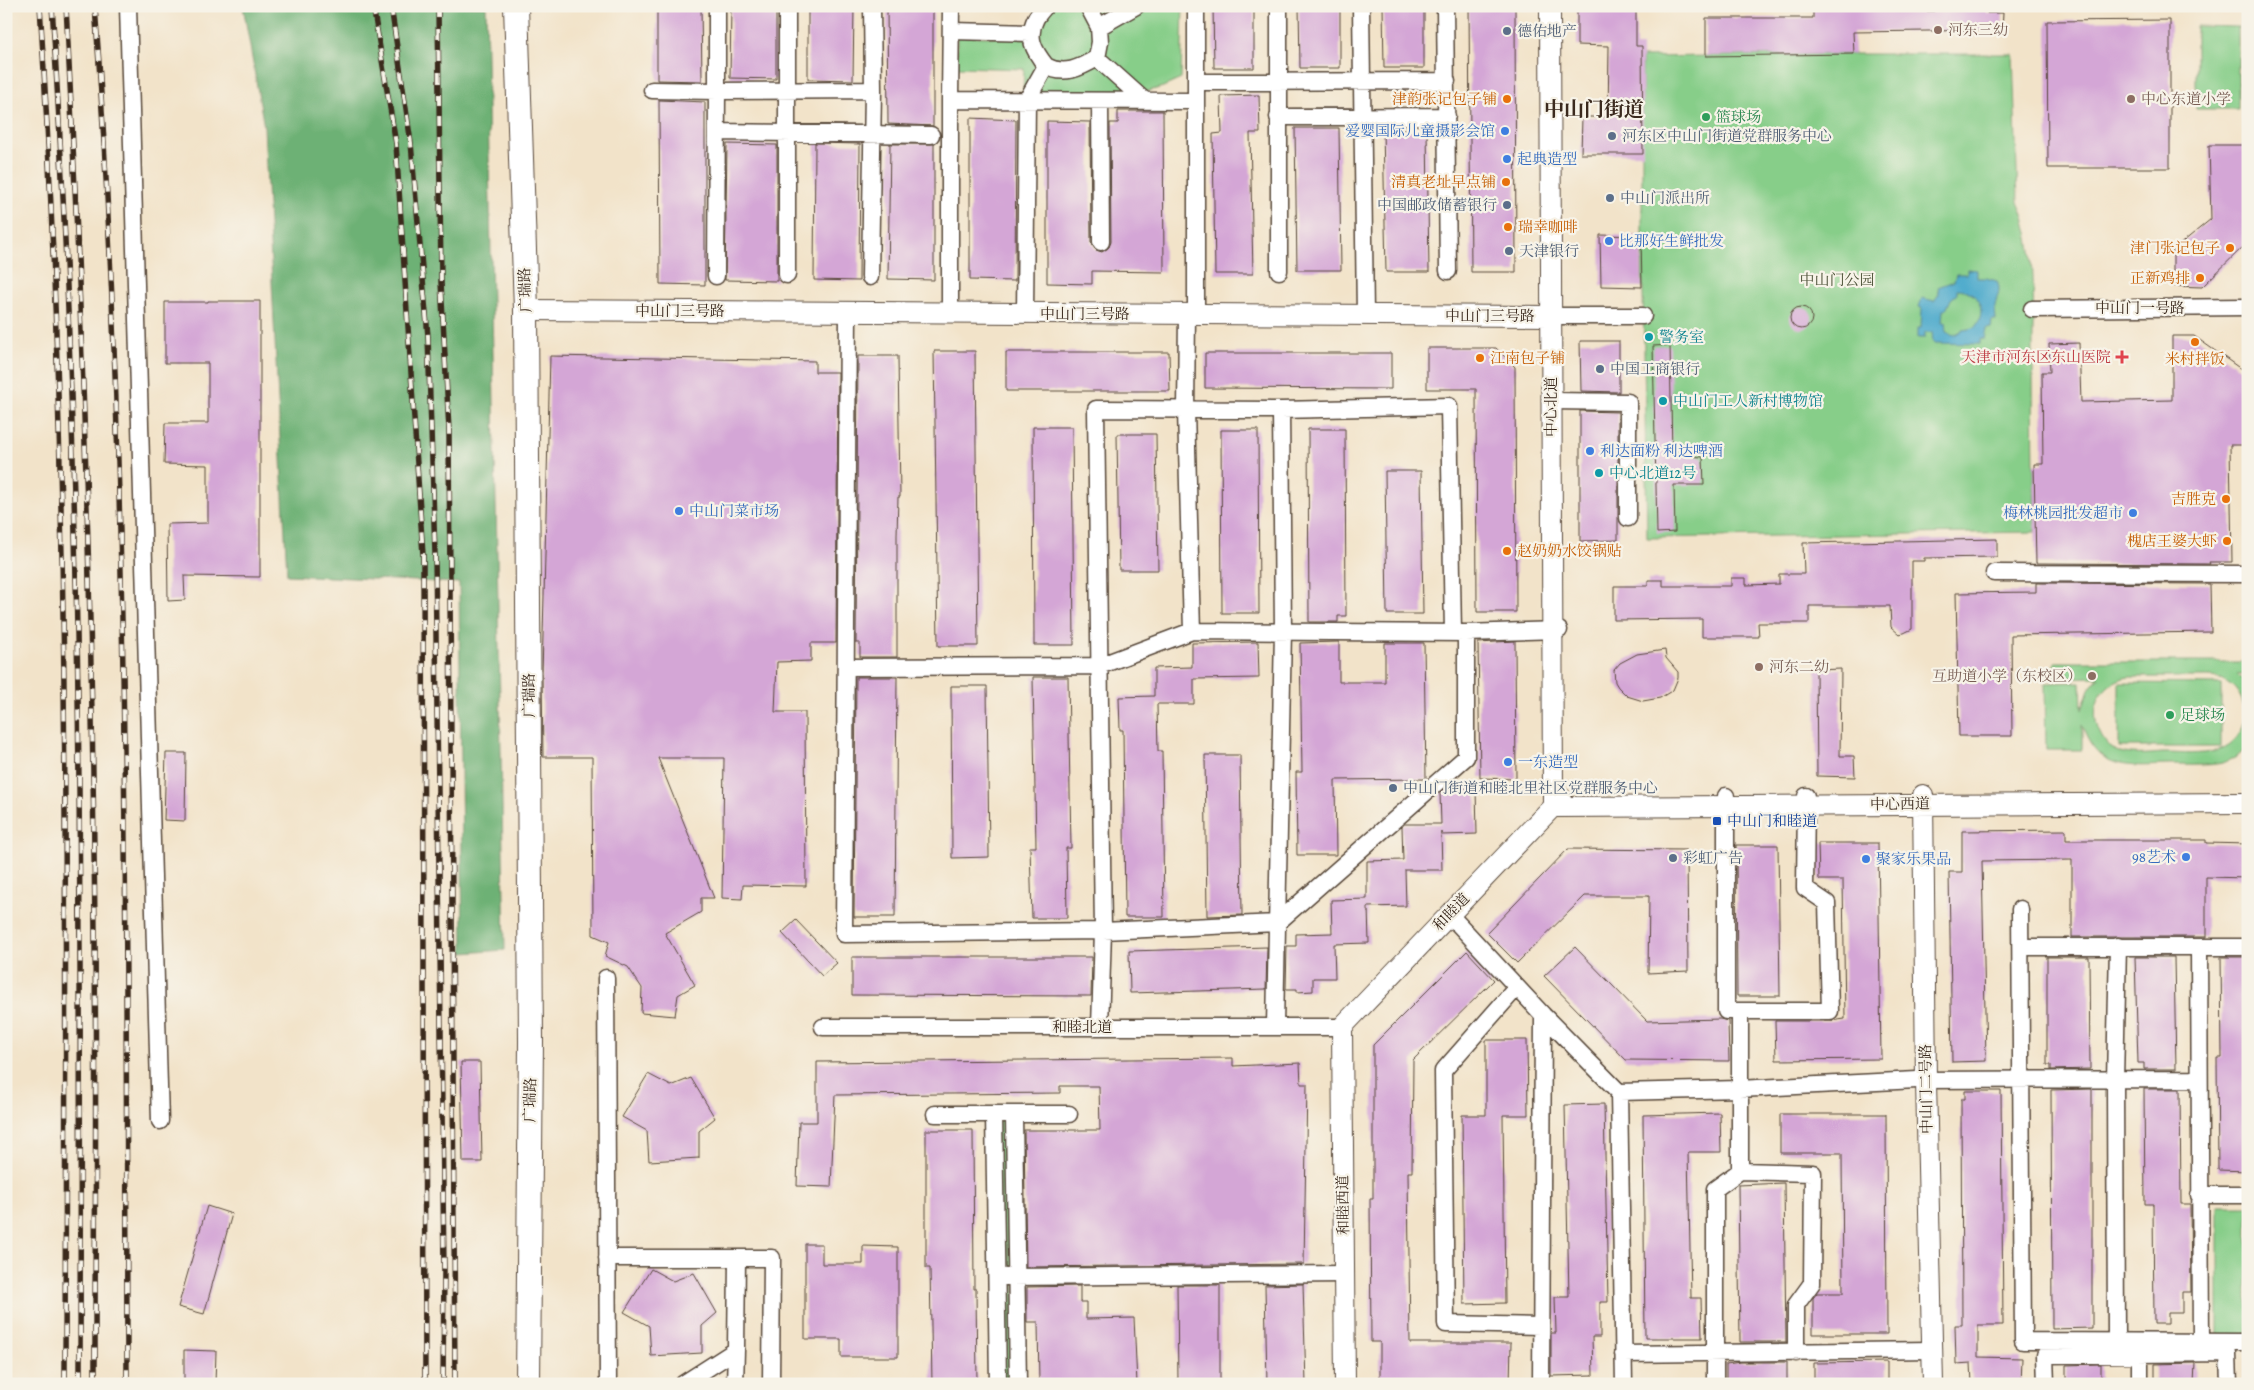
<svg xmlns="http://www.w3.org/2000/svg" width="2254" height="1390" viewBox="0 0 2254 1390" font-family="Alegreya,'Noto Serif SC',serif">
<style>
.green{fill:#87ce89;stroke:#617c54;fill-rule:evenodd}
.forest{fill:#6db175;stroke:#546e4a}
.water{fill:#4eaacc;stroke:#446a75;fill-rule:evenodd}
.building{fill:#d4a6d6}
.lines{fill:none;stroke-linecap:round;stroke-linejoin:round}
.minor-casing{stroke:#564638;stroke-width:19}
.tertiary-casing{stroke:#564638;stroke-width:22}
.secondary-casing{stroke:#564638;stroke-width:26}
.minor{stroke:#fff;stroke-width:16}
.tertiary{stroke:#fff;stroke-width:20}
.secondary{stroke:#fff;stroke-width:24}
.rail-casing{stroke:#3b2a1e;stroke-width:5.5}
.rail{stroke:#f7f3e8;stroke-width:4;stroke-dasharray:11;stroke-linecap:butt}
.education-dot{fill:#8d6e63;stroke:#f7f3e8;stroke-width:2}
.service-dot{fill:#5c6f8a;stroke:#f7f3e8;stroke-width:2}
.food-dot{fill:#e8710a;stroke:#f7f3e8;stroke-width:2}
.leisure-dot{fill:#2e9e5b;stroke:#f7f3e8;stroke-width:2}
.shop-dot{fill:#3f7fe0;stroke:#f7f3e8;stroke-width:2}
.culture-dot{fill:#0f9aa8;stroke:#f7f3e8;stroke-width:2}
.health-dot{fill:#e0444e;stroke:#f7f3e8;stroke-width:2}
.transit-dot{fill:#1a4fb4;stroke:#f7f3e8;stroke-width:2}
.labels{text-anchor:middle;stroke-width:4.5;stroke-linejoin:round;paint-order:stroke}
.education-label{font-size:15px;fill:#785e54;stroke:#f7f3e8;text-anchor:start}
.service-label{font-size:15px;fill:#4e5e75;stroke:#f7f3e8;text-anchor:start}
.food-label{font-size:15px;fill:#c56008;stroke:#f7f3e8;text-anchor:end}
.leisure-label{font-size:15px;fill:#27864d;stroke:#f7f3e8;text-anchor:start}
.shop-label{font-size:15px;fill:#366cbe;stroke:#f7f3e8;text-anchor:start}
.park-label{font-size:15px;fill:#4e5339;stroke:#f7f3e8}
.street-label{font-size:15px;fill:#3b2a1e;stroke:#f7f3e8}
.culture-label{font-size:15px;fill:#0d838f;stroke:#f7f3e8;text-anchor:start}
.health-label{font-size:15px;fill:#be3a42;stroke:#f7f3e8;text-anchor:end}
.transit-label{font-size:15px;fill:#164399;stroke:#f7f3e8;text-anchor:start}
.district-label{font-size:20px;font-weight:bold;fill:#3b2a1e;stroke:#f7f3e8}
</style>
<rect width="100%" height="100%" fill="#f7f3e8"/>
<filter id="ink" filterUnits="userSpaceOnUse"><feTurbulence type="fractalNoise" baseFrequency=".02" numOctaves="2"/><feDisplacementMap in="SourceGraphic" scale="10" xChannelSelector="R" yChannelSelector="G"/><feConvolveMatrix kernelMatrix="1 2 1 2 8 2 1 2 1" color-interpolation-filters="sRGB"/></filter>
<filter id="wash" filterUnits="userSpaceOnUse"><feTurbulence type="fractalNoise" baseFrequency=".0096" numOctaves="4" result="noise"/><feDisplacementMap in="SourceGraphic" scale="20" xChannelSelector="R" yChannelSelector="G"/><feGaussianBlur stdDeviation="1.12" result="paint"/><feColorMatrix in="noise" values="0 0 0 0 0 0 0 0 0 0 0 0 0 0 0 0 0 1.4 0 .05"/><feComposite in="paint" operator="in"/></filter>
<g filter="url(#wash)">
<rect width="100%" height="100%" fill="#f2e3c9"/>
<path class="green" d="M1038,6H1183L1181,79L1163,87L1131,96L1023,93L1024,69L957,67V36L1025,38Z
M2196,26L2238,27V109H2196Z
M1854,54H2013L2018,202C2039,248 2032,304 2033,353C2033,413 2034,473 2035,532L1647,538L1642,229V57Z
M2055,662H2248V674H2237L2248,685V747L2237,757L2223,763C2206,766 2187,765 2169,765C2128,766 2099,772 2082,725V750H2046L2045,683L2081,682L2082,710L2089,689L2099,677L2055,678ZM2129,677H2209C2222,677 2234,685 2240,696C2245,706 2246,716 2243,726C2231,760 2191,753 2163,753C2148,754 2127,757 2113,749C2104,744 2098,731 2096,721C2092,699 2108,680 2129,677Z
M2119,683L2221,684V747H2119Z
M1009,1114L1018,1384H998L994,1119Z
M2218,1206H2248V1336H2218Z"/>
<path class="forest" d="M243,6H486L505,950L463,953L459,583L287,575L264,127Z"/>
<path class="water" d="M1967,269L1977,270V278H1986L1997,281C2001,290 1998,293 1996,302C1994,308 1996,315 1996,320H1992L1991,328L1986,329L1984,339H1980V344L1933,343L1932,332H1925V338H1918V328H1921L1922,308L1919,307L1922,298L1934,301L1939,294L1938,287L1954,281L1956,274H1967ZM1957,289C1978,289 1989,313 1974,328L1963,330L1954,335L1946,332L1945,322H1942L1943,310H1946L1951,299L1957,294Z"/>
<g id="blocks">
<path class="building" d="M657,6H701L702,81L657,80Z
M731,6H776V79L730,78Z
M808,6H854L853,80L808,79Z
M887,6H933V126L888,124Z
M1213,6H1254V68H1214Z
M1299,6H1340V68H1300Z
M1383,6H1424V68H1384Z
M1469,6H1515L1516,272H1471Z
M1577,6H1636V46H1642L1643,154H1581L1582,117H1608L1609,46L1577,45Z
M1813,6H1902V11H1935V6H1987V13H2003L2002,30L1853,32L1854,54L1706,56V18H1813Z
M2170,20V168H2048L2047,21Z
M1259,95L1260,133H1250L1253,274H1215L1213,134L1222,133L1221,96Z
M659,100L705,102V285L660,284Z
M1118,111H1163L1164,272L1092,271V284L1047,283V121L1090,122L1091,242L1096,250L1102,252L1109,247L1111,242L1110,123H1118Z
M970,118L1016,120L1015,281L970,280Z
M1295,128H1339L1341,270H1297Z
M1383,130H1427L1429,272H1386Z
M815,143L860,144L859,281L814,280Z
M727,144L777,145V281L725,280Z
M890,144H934V280L888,279Z
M2209,145H2248V242L2202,287L2173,286V250L2211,219Z
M1600,235L1641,236L1642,287L1601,286Z
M208,301H260V577L184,576L185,600L168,601L167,524L208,523V465L164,464L165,423H208V363H165V302H208Z
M1790 318a11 11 0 1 1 22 0a11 11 0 1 1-22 0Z
M2172,336H2194L2238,367L2248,371V445H2230L2232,562H2209L2210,564L2036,563L2034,464H2043L2042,372H2050L2049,344L2079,343L2081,402L2172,400Z
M1580,341H1619V392L1581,391Z
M1670,345L1672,455L1703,457L1704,485H1674L1675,532L1657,533L1653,346Z
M1427,348H1496L1515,367L1516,612H1477L1476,389H1427Z
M934,351H975L978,646H938Z
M1006,352H1169L1170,391H1006Z
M1205,353H1391V389L1205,388Z
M550,356L815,361V372H838L836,643H811V661L777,662L775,712H805L806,886L743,885L742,899L722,898L724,758H658L714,898H701V912L665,933L695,985L678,995L675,1016L641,1013L642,988L628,967L605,956L609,942L593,935L592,757H543L542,675Z
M858,356H898L900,497H898L897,535V657H860V643H856Z
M1580,411L1618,412V540L1580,541Z
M1033,427H1072L1074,645H1034Z
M1308,429H1345L1346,616H1338V622H1309Z
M1221,430H1258L1259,613H1222Z
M1117,434H1156L1158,570H1119Z
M1385,471H1421L1423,614H1387Z
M1997,539V557L1924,558V561H1912V629L1904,633L1899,634L1891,627L1890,606H1809V623H1758L1759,637H1702V619L1614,620V586H1648V580H1663V586H1731V578H1746V585L1779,584V574H1804L1803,543Z
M2036,583L2210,584L2211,632L2011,635L2012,736H1959L1956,593L2036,592Z
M1515,641L1516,779L1480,778L1478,643Z
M1258,642L1259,678L1194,679V704H1157L1158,751H1162L1164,917H1125L1123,730H1120L1119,697L1154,696V668L1192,667V643Z
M1339,642V682H1385V643H1424L1426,779L1335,780L1336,855H1297L1296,772H1302L1300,643Z
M1665,650L1666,658L1678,672V678L1673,690L1660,698L1643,701L1627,696L1618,687L1615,682L1614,670L1620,663L1637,654Z
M1841,669L1840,756H1854L1855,777L1817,776L1816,670Z
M856,677H897L895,917H854Z
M1033,677H1068L1071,848H1066L1067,918H1032L1030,847H1036Z
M951,686H987L989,857L952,858Z
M166,753H186L185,821L164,820Z
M1205,755H1240L1242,915L1207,916Z
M1476,788L1477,834L1441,835V832L1442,870H1405L1406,906L1368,907L1369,943L1334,944L1335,978H1313V991L1297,992V989H1286L1287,946H1296V934L1332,933L1331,900L1367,899V861L1403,860L1402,827L1404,824H1441L1440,793L1445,789Z
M2066,830V840H2206V843L2248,844V878L2206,877V937H2072V860L1982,861L1986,1061L1952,1062L1949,872H1962V831Z
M1818,843H1878L1881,1059L1776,1060L1775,1021H1830L1845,1019L1843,880H1819Z
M1736,845H1778L1780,996H1737Z
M1568,849L1687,850L1688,971L1648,973L1649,896H1585L1517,963L1487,933Z
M796,920L837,963L822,976L782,933Z
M1267,947L1266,989L1130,993L1129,951Z
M1575,947L1647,1021L1720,1019L1728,1021L1729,1061L1626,1060L1544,976Z
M1467,951L1494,980L1413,1060L1412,1172H1408L1410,1343H1511L1510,1384H1380V1342H1371L1370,1199H1373V1045Z
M852,957H1092L1091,996L852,995Z
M2047,957H2089L2090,1069L2051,1070V1065H2047Z
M2135,957H2174L2176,1069H2144V1063H2138Z
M2221,957H2248V1171L2218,1170L2217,1058H2222Z
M1486,1040H1527L1528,1115H1503L1505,1303L1464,1304L1462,1115H1486Z
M1233,1058V1066L1300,1063L1301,1084H1307L1304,1264L1026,1267L1024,1130H1100L1099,1086H1060V1093L835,1095L831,1187L797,1186L799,1122H817V1062Z
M461,1062H480L482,1162H463Z
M648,1074L671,1086L691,1078L715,1118L699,1131V1158L649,1161L647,1131L622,1117Z
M2092,1089V1328L2052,1329L2051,1090Z
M2144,1089H2180L2181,1204H2190L2191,1292H2182V1313H2168V1324H2154L2153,1204H2145Z
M1965,1091H2001L2003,1325H1978V1357L2022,1358L2021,1384H1972L1971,1363L1956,1364L1955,1325H1962L1961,1099H1965Z
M1604,1104L1608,1302H1600V1337H1592L1593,1375L1551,1376V1333H1556L1555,1297H1569L1565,1105Z
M1720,1113L1721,1152H1688L1691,1298H1701L1702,1338H1645L1643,1115Z
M1780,1114H1886L1887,1334H1813V1298L1817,1293H1843L1842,1153H1780Z
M926,1130H973L974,1289H976L977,1384H932L930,1268H926Z
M1784,1183L1786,1342H1740L1738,1185Z
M207,1206L232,1214L204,1314L178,1307Z
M805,1244H822V1264H863V1246L898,1247V1357H841V1339H805Z
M651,1269L673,1281L694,1273L717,1313L702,1326V1353L651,1356L649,1326L624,1312Z
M1303,1284L1306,1384H1267L1265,1285Z
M1177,1285H1220V1384H1178Z
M1080,1286V1302H1086V1319L1134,1318L1137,1384H1039L1038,1322H1027V1287Z
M184,1350L216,1351L215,1384H184Z
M1741,1362H1787V1384H1726V1364Z
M1887,1362V1384H1814V1363Z
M2195,1363L2194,1384H2155V1364Z
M2101,1364V1384H2066V1365Z"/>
</g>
</g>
<g filter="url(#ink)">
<use href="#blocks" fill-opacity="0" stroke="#564638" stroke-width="1"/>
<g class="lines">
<g class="minor-casing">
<path id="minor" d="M128,6L160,1121
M951,6L950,100L1196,101V6
M1088,6L1099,27L1136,6
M1279,6V271
M1361,6L1365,315
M1445,6L1448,271
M951,31L1031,33
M1097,58L1145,101
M1046,66C1064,76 1080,68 1097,58L1100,42L1099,27
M1196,82L1447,81
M652,90L717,91V6
M950,100V312
M1100,101L1101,242
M1278,117L1447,116
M717,132L931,135
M787,275V6
M716,276L717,91L873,90L872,6
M870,277L873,90
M2032,309L2248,307
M848,312L844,934L1103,931L1277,923L1466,757V633
M1025,314L1027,100L1046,66C1034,51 1026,37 1036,18C1039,14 1042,9 1046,6
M1187,314L1186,410L1192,631
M1196,314V101
M1550,316H1643
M1551,401L1628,402V518
M1281,410L1449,406L1453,633
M1994,573L2248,574
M846,667L1099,666L1192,631L1466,633L1559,630
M1726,796V1011H1740V1171
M2020,909L2023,1341L2248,1342
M1449,914L1543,1015L1619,1092
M2022,947H2248
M2199,947L2201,1343
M606,978L608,1384
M1517,987L1443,1071L1446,1324L1540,1326
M1740,1011H1830L1827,903L1805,888L1806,796
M823,1027H1342
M1100,1027L1103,931L1096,409L1281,410L1283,631L1275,1026
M935,1114H1069
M994,1114L998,1384
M1014,1115L1018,1384
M2199,1195H2248
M607,1258H772L771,1384
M997,1277L1344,1274
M2116,1342L2115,1080L2118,946
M736,1350L737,1258
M1623,1354L1932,1350
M2140,1354V1384
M683,1384L736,1350L735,1384
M1541,1384L1543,1015
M1624,1384L1619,1092L1739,1089L1917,1080L2199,1079
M1715,1384V1189L1740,1171L1813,1173L1812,1283L1796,1305V1353
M2046,1384L2045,1355L2228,1353L2229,1384"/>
</g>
<g class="tertiary-casing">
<path id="tertiary" d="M1550,6L1553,807
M526,310L1550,316
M1923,795L1926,1081L1933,1384
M1553,807L2248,803
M1345,1384L1342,1027L1561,798"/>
</g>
<g class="secondary-casing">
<path id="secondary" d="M516,6L526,310L531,1042L528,1384"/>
</g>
<use href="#minor" class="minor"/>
<use href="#tertiary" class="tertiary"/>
<use href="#secondary" class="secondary"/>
<g class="rail-casing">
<path id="rail" d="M40,6C70,465 66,925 65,1384
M52,6C83,465 81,924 80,1384
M66,6C81,287 91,569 94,851C97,1028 95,1206 95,1384
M95,6C129,465 126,924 127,1384
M373,6L396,144L423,555L425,1384
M391,6L411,143L428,336L435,554L444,1268L443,1384
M438,6L441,282L449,430L455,1384"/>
</g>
<use href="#rail" class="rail"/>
</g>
</g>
<g class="education-dot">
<circle cx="1938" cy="30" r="5"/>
<circle cx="2131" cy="99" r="5"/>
<circle cx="1759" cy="667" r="5"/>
<circle cx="2092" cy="676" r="5"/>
</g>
<g class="service-dot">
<circle cx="1507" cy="31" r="5"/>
<circle cx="1612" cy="136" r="5"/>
<circle cx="1610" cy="198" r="5"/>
<circle cx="1507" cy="205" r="5"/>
<circle cx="1509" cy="251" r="5"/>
<circle cx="1600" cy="369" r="5"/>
<circle cx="1393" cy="788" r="5"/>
<circle cx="1673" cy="858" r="5"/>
</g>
<g class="food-dot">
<circle cx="1507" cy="99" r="5"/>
<circle cx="1506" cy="182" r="5"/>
<circle cx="1508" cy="227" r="5"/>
<circle cx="2230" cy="248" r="5"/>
<circle cx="2200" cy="278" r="5"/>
<circle cx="2195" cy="342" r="5"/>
<circle cx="1480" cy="358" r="5"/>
<circle cx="2226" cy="499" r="5"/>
<circle cx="2227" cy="541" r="5"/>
<circle cx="1507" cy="551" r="5"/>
</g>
<g class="leisure-dot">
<circle cx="1706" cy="117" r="5"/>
<circle cx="2170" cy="715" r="5"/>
</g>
<g class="shop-dot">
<circle cx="1505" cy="131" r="5"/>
<circle cx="1507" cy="159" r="5"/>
<circle cx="1609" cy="241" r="5"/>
<circle cx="1590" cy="451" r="5"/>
<circle cx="679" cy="511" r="5"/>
<circle cx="2133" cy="513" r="5"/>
<circle cx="1508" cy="762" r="5"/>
<circle cx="2186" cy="857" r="5"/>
<circle cx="1866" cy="859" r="5"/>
</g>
<g class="culture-dot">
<circle cx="1649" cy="337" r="5"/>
<circle cx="1663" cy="401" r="5"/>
<circle cx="1599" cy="473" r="5"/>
</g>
<path class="health-dot" d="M2119.5 349.5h5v5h5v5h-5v5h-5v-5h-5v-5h5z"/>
<rect class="transit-dot" x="1712" y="816" width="10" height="10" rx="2.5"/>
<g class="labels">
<g class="education-label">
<text x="1948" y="35">河东三幼</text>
<text x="2141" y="104">中心东道小学</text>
<text x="1769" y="672">河东二幼</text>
<text x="2082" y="681" text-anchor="end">互助道小学（东校区）</text>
</g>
<g class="service-label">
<text x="1517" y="36">德佑地产</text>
<text x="1622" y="141">河东区中山门街道党群服务中心</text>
<text x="1620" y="203">中山门派出所</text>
<text x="1497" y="210" text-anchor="end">中国邮政储蓄银行</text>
<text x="1519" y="256">天津银行</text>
<text x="1610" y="374">中国工商银行</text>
<text x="1403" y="793">中山门街道和睦北里社区党群服务中心</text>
<text x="1683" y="863">彩虹广告</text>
</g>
<g class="food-label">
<text x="1497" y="104">津韵张记包子铺</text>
<text x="1496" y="187">清真老址早点铺</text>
<text x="1518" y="232" text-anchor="start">瑞幸咖啡</text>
<text x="2220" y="253">津门张记包子</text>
<text x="2190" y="283">正新鸡排</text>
<text x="1490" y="363" text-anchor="start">江南包子铺</text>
<text x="2195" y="364" text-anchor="middle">米村拌饭</text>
<text x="2216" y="504">吉胜克</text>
<text x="2217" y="546">槐店王婆大虾</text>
<text x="1517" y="556" text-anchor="start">赵奶奶水饺锅贴</text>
</g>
<g class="leisure-label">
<text x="1716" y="122">篮球场</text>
<text x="2180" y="720">足球场</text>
</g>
<g class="shop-label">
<text x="1495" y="136" text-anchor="end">爱婴国际儿童摄影会馆</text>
<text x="1517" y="164">起典造型</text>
<text x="1619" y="246">比那好生鲜批发</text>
<text x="1600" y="456">利达面粉 利达啤酒</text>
<text x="689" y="516">中山门菜市场</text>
<text x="2123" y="518" text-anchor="end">梅林桃园批发超市</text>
<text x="1518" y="767">一东造型</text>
<text x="2176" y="862" text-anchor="end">98艺术</text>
<text x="1876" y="864">聚家乐果品</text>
</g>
<g class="park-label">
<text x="1837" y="285">中山门公园</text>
</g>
<g class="street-label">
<text transform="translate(525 290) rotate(-92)" y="5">广瑞路</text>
<text x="2140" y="313">中山门一号路</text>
<text x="680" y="316">中山门三号路</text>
<text x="1085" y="319">中山门三号路</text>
<text x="1490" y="321">中山门三号路</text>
<text transform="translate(1551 407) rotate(-90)" y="5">中心北道</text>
<text transform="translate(529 695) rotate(-90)" y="5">广瑞路</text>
<text transform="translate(1900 804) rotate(-1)" y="5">中心西道</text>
<text transform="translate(1451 912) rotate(-46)" y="5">和睦道</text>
<text x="1082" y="1032">和睦北道</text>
<text transform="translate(1926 1089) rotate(-91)" y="5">中山门二号路</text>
<text transform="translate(530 1100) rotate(-89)" y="5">广瑞路</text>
<text transform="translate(1343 1205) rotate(-91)" y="5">和睦西道</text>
</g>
<g class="culture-label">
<text x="1659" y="342">警务室</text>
<text x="1673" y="406">中山门工人新村博物馆</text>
<text x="1609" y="478">中心北道12号</text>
</g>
<g class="health-label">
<text x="2111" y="362">天津市河东区东山医院</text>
</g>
<g class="transit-label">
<text x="1727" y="826">中山门和睦道</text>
</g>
<g class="district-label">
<text x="1594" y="116">中山门街道</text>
</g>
</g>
<rect width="2254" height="1390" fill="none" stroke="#f7f3e8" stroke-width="25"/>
</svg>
